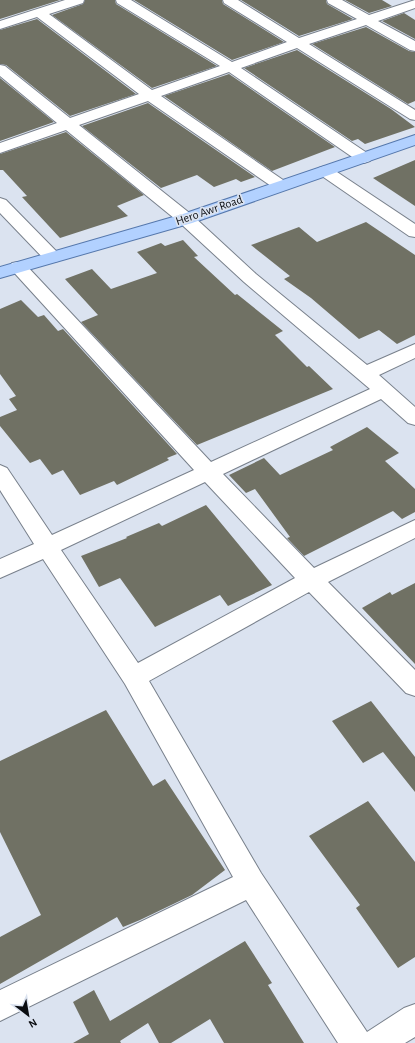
<svg xmlns="http://www.w3.org/2000/svg" width="415" height="1043" viewBox="0 0 415 1043" font-family="'Alegreya Sans',sans-serif">
<style>
.building{fill:#707164}
.lines{fill:none;stroke-linecap:round;stroke-linejoin:round}
.minor-casing{stroke:#79818c;stroke-width:2}
.major-casing{stroke:#5678ac;stroke-width:2}
.minor{fill:#fff;fill-rule:evenodd}
.major{fill:#b2d1ff;fill-rule:evenodd}
.labels{text-anchor:middle;stroke-width:3.5;stroke-linejoin:round;paint-order:stroke}
.far-street-label{font-size:12px;fill:#0b0d11;stroke:#dbe3f0}
</style>
<rect width="100%" height="100%" fill="#dbe3f0"/>
<path class="building" d="M0,0H60L0,19Z
M85,0H115L116,4L217,66L152,88L52,15L83,4Z
M134,0H222L223,4L284,42L232,60Z
M241,0H326L327,4L353,19L299,36Z
M345,0H382L392,6L369,13Z
M404,13L415,20V39L382,21Z
M37,19L136,94L70,116L6,65L0,64V30Z
M366,27L409,51L415,52V101L408,104L312,44Z
M297,50L391,109L415,127L365,144L358,139L352,141L244,68Z
M229,74L335,147L272,171L164,96Z
M0,78L54,122L0,141Z
M148,103L255,177L241,182L236,179L214,187L197,175L161,188L82,126Z
M66,132L144,195L117,206L128,216L60,238L22,197L27,196L3,170H0V154Z
M415,160V206L373,178Z
M366,222L415,255V335L397,344L379,330L359,339L311,298L284,279L290,276L251,245L299,227L317,242Z
M183,240L198,256L194,257L235,295L237,294L283,331L275,335L307,367L309,366L333,389L197,445L81,322L98,315L65,279L92,269L111,289L157,273L137,252L161,243L165,246Z
M21,300L38,317L44,315L58,331L63,329L177,454L167,458L169,460L117,485L114,481L80,495L63,470L52,475L40,459L30,463L0,426V417L17,410L9,399L16,396L0,374V309Z
M367,427L399,453L385,461L415,489V512L402,519L393,511L304,556L287,538L290,537L255,489L246,493L229,475L264,458L280,475L333,450L330,447Z
M206,505L272,585L228,606L220,595L155,627L120,578L99,587L81,556L127,538L126,537L159,523L162,526Z
M415,583V664L362,608L390,592L392,595Z
M371,701L415,757V792L383,752L363,763L332,721Z
M106,710L153,786L165,779L225,870L192,895L140,920L123,927L117,917L0,984V937L41,915L0,832V761Z
M368,801L415,862V957L398,968L356,908L360,905L309,836Z
M245,941L272,983L268,985L304,1043H224L210,1019L171,1043H159L148,1023L120,1041L121,1043H73L89,1034L73,1002L94,990L110,1021Z"/>
<g class="lines">
<g class="minor-casing">
<path id="minor" d="M65,0H84L83,3L49,14L152,90L220,66L117,3L116,0H131L232,62L287,42L224,3L223,0H238L299,38L357,19L328,3L327,0H342L369,15L415,0V8L378,21L415,41V51L410,50L366,25L309,44L415,110V120L410,119L297,48L241,68L370,155L372,158L370,161L364,163L358,161L229,72L161,96L286,182L288,185L286,188L280,190L274,188L148,101L79,125L192,215L256,274L367,365L415,344V358L379,375L415,407V425L408,423L381,399L223,474L314,568L415,520V538L328,582L415,670V696L406,693L309,592L149,681L261,873L367,1032L404,1008L415,1004V1037L405,1043H338L246,900L0,1021V990L233,877L125,684L43,559L0,578V559L34,544L0,490V465L7,468L52,535L194,470L9,267L12,263L18,262L24,263L211,462L370,389L244,282L180,223L66,130L0,153V143L57,123L0,76V65L5,66L70,118L139,94L37,17L0,29V21ZM205,482L295,578L138,663L61,550Z
M325,166L331,168L415,224V237L409,236L319,174L317,171L319,168Z
M0,198L6,200L58,253L61,257L58,261L52,262L46,261L0,213Z"/>
</g>
<g class="major-casing">
<path id="major" d="M415,135V145L192,223L0,278V267L180,215Z"/>
</g>
<use href="#minor" class="minor"/>
<use href="#major" class="major"/>
</g>
<g class="labels">
<g class="far-street-label">
<text transform="translate(209 210) rotate(-19)" y="4">Hero Awr Road</text>
</g>
</g>
<g transform="translate(28 1015) rotate(149)" stroke="#dbe3f0" stroke-width="3" paint-order="stroke">
<path d="M0-3L7 15L0 10L-7 15Z" fill="#0b0d11"/>
<text y="-6" font-size="11" font-weight="bold" text-anchor="middle" fill="#0b0d11">N</text>
</g>
</svg>
